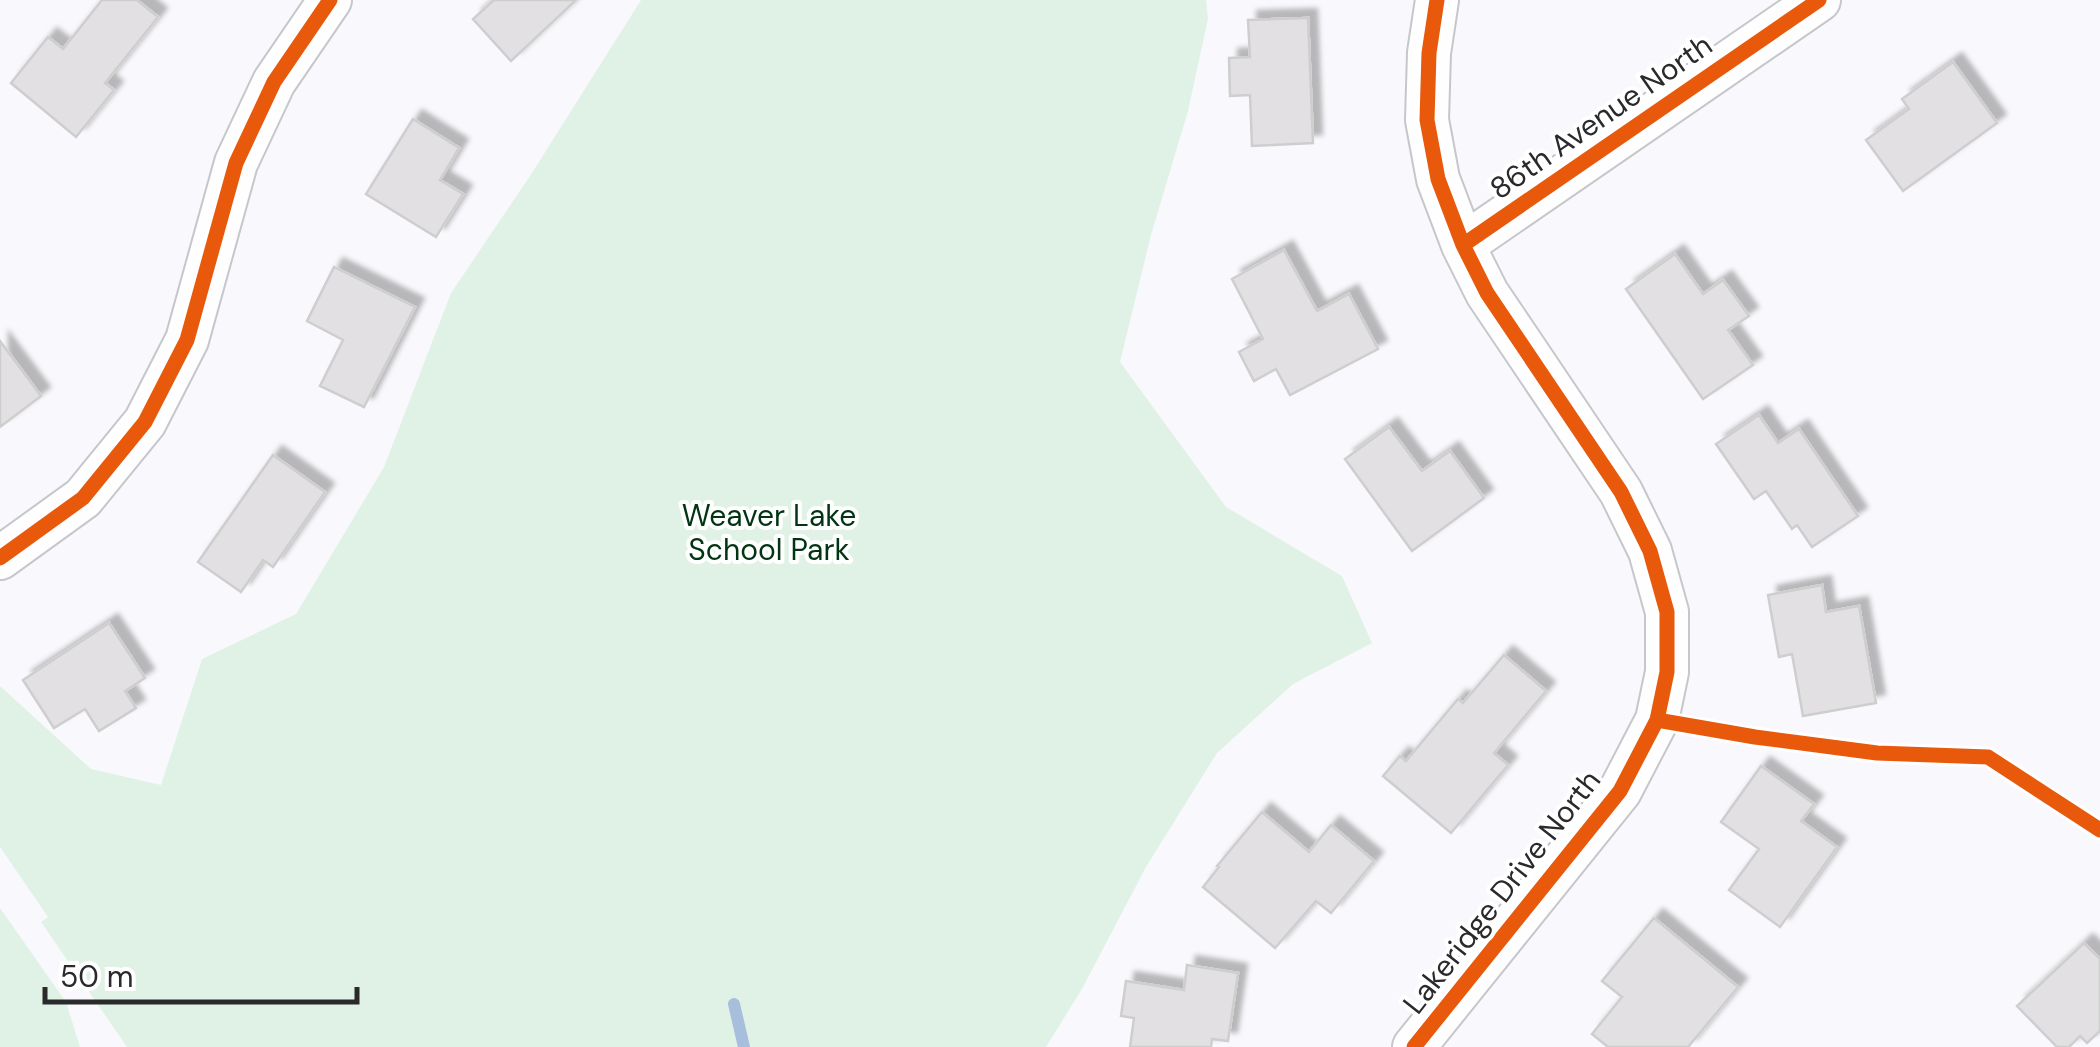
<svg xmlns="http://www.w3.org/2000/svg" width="2100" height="1047" viewBox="0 0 2100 1047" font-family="'DM Sans',sans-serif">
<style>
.green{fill:#e0f2e5}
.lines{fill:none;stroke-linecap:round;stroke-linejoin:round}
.stream{stroke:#a7bedc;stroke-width:12}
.building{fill:#e2e0e2;stroke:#cfcecf;stroke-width:2.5;filter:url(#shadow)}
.minor-casing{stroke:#c6c7ca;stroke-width:46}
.minor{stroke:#fefeff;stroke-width:42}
.cycleway-casing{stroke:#fff;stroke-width:21}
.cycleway{stroke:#e8590c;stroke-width:15}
.labels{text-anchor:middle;stroke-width:8;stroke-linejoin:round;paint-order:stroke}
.street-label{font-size:30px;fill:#2a2a2d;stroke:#fff}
.park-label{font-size:30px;fill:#003412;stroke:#fff}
</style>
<defs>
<filter id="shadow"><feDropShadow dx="9" dy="-9" stdDeviation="2.5" flood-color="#0004"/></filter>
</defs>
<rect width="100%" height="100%" fill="#f9f9fd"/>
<path class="green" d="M641,0H1206L1208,19L1188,111L1151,235L1120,362L1226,507L1342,576L1372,643L1293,684L1217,753L1146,867L1082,989L1046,1047H127L41,922L48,917L0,847V686L91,769L161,785L202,659L296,614L384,467L451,293L530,176Z
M0,908L66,1002L80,1047H0Z"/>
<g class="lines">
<path class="stream" d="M734,1004L744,1047"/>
</g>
<path class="building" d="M102,0H137L158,17L105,83L114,90L76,137L11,83L48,37L63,49Z
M494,0H576L511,61L473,19Z
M1308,18L1313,143L1252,146L1250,95L1230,96L1229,58L1250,57L1248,20Z
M1953,62L1997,123L1903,191L1866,140L1909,109L1902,99Z
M413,119L459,148L440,180L463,194L436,237L366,194Z
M1284,250L1317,311L1349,294L1378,349L1290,395L1276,369L1254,381L1239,352L1263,339L1232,279Z
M1675,254L1703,294L1723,280L1749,316L1728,330L1753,365L1703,399L1626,289Z
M334,267L415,307L364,407L320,386L343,340L307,321Z
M0,341L41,396L0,427Z
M1759,415L1778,443L1799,429L1858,516L1812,547L1797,525L1792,529L1766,491L1754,499L1716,444Z
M1389,427L1422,471L1450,451L1484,498L1412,551L1345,459Z
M273,455L325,492L273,567L263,560L241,592L198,562Z
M1822,585L1826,612L1859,606L1876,703L1803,716L1792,654L1779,657L1768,595Z
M109,623L145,678L125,691L136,708L99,731L85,709L54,728L23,680Z
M1504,655L1546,691L1494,753L1508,765L1451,833L1383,776L1400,756L1406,761L1458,699L1463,703Z
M1761,766L1814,804L1801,821L1837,847L1780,927L1729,890L1759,849L1721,822Z
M1262,812L1309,852L1331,825L1374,861L1331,913L1316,901L1275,948L1203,887L1219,867L1217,866Z
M1654,918L1738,987L1688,1047H1608L1592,1034L1622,997L1602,981Z
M2084,943L2100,959V1031L2087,1043L2080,1036L2069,1047H2057L2017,1006Z
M1187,965L1238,973L1228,1041L1212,1039L1211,1047H1130L1134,1018L1121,1016L1126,981L1184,990Z"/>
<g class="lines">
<g class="minor-casing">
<path id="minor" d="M1463,245L1819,0
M0,558L83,498L145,422L187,340L236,163L274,82L330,0
M1414,1047L1620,791L1657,720L1667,672V612L1650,551L1621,492L1487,293L1463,245L1438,179L1427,120L1429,53L1437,0"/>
</g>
<use href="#minor" class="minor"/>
<g class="cycleway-casing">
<path id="cycleway" d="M1463,245L1819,0
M0,558L83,498L145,422L187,340L236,163L274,82L330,0
M1657,720L1755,737L1877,753L1988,757L2100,830
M1414,1047L1620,791L1657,720L1667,672V612L1650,551L1621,492L1487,293L1463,245L1438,179L1427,120L1429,53L1437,0"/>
</g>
<use href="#cycleway" class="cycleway"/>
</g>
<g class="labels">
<g class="street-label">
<text transform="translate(1601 117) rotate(-35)" y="10">86th Avenue North</text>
<text transform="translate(1502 892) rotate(-52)" y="10">Lakeridge Drive North</text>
</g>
<g class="park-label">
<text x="769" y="526">Weaver Lake<tspan x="769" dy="34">School Park</tspan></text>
</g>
</g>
<path d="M45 987v15h312v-15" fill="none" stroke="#2a2a2d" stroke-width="5"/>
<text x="60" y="987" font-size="30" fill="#2a2a2d" stroke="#ffffff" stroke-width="8" paint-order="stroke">50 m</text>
</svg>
